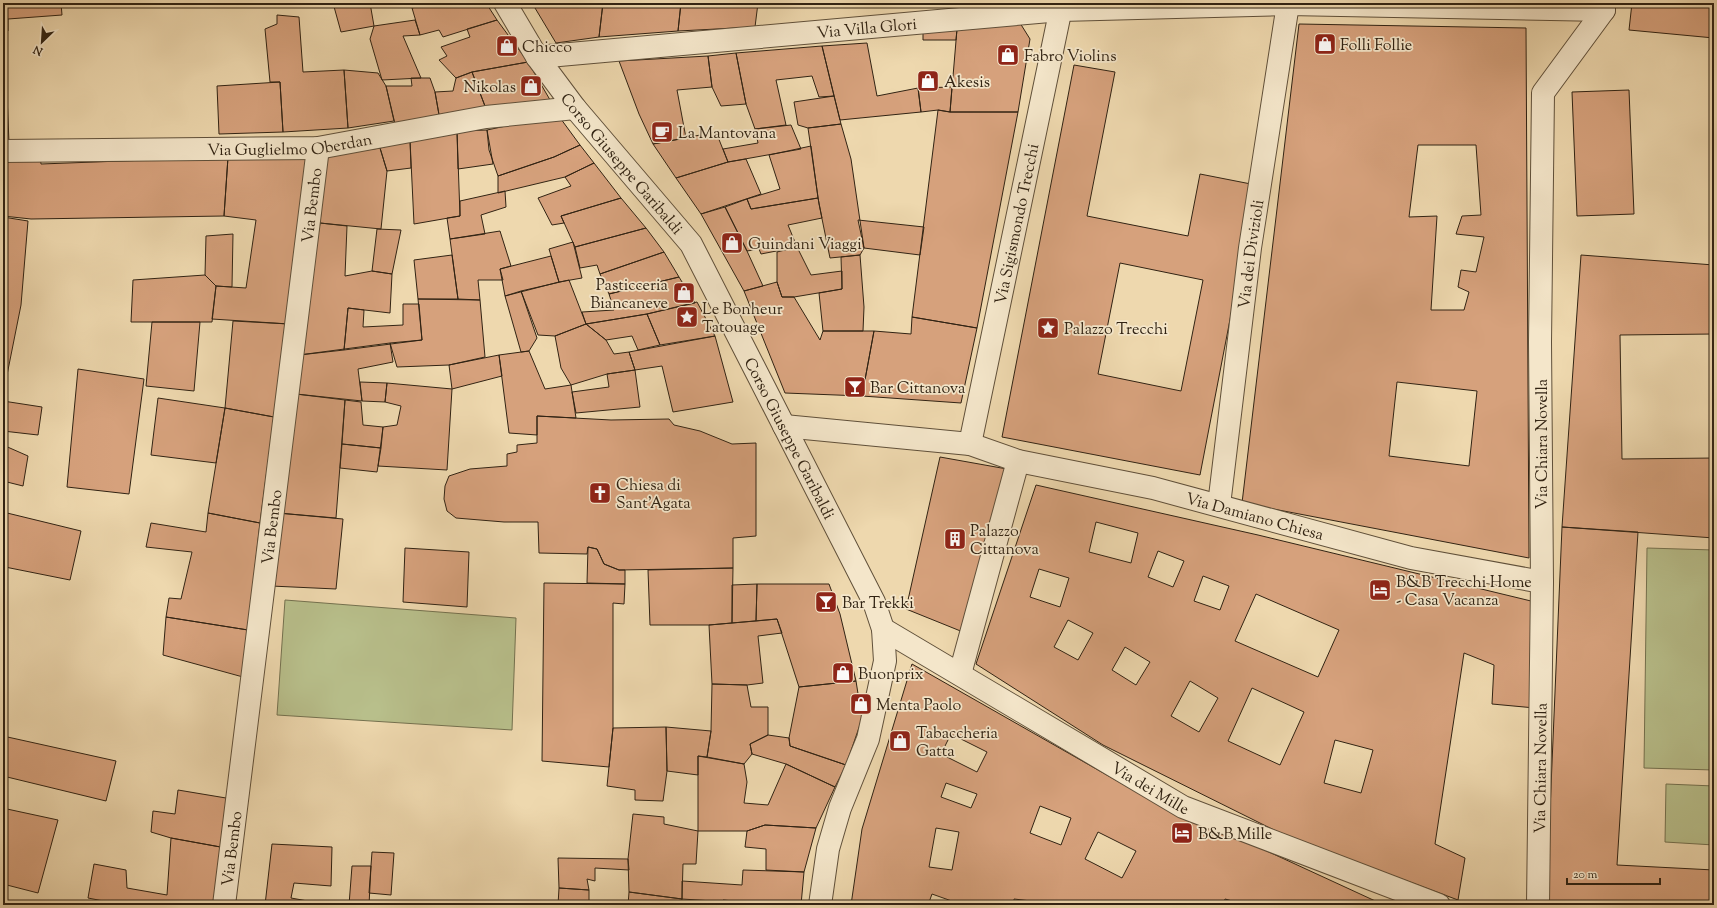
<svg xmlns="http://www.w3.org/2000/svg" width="1717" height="908" viewBox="0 0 1717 908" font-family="'Sorts Mill Goudy',serif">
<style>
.green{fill:#b8bf8b;stroke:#74714f}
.building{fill:#d6a17c;stroke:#312313;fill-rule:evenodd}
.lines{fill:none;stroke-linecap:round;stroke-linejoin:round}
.minor-casing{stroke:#60503a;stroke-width:24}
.minor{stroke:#f4e6ca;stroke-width:22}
.labels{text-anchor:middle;stroke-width:3.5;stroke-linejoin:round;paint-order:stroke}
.street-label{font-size:16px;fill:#312313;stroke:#f4e6ca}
.poi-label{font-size:16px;fill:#312313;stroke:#f4e6ca;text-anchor:start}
</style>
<rect width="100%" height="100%" fill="#eed8ae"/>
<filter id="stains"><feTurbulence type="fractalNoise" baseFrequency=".005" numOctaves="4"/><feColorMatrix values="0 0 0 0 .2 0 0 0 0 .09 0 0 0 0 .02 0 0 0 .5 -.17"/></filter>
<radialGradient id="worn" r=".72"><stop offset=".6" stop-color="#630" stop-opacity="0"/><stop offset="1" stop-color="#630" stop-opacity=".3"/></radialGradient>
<path class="green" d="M1647,548L1714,550V770L1644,768Z
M285,600L516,618L512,730L277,715Z
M1666,784L1714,786V845L1665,842Z"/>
<path class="building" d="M3,3H61L62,15L8,19V31H3Z
M333,3H370L374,26L341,32Z
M425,3H486L497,20L443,37L439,30L420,35L412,8L426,5Z
M532,3H603L599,37L556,43Z
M603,3H681L678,31L599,37Z
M681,3H758L755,27L678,31Z
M929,3H955L929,6Z
M1632,3H1714V38L1629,30Z
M277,15L299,17L303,72L344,70L348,128L283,132L280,82H270L265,29L277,24Z
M415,20L420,35L403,36L421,78L382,80L370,39L374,26Z
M497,20L528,62L472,72L456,78L439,60L447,56L441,47L470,37L467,29Z
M1020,23L1030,39L1018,112H950L957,29Z
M1299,24L1526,28L1529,558L1242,503ZM1418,145H1476L1481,215L1462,216L1456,234L1484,237L1476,272L1461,270L1458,287L1469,292L1464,310H1431L1437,216L1409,217ZM1397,382L1477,391L1469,466L1389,456Z
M923,29H957L956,40H923Z
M867,43L877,96L918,88L921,112L840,120L822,46Z
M822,46L834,96L819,97L812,76L776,80L786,125L755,129L746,104L736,53Z
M736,53L746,104L721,106L712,87L708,56Z
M708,56L712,87L677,90L686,138L653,144L639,114L619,61Z
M528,62L553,105L488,114L472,72Z
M1074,65L1115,72L1087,216L1188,236L1200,174L1256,185L1200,475L1002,437ZM1120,263L1203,280L1181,391L1098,374Z
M344,70L378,73L386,86L394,121L348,128Z
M472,72L488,114L441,126L435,92L453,91L456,78Z
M411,78H430L435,92L441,126L396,128L386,86H412Z
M280,82L283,132L219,134L217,86Z
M952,87L950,112L938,110L921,112L918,88Z
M1629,90L1634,214L1577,216L1572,92Z
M3,95H7L9,143L3,144Z
M834,96L841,124L808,128L798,125L794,102Z
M938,110L950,112H1018L977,328L912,317Z
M558,115L580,145L554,157L498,176L489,150L487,130Z
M841,124L851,159L864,248L860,255L830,258L819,204L808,128Z
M791,125L801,149L728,162L723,149L758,143L755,129Z
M487,130L493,164L458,169L457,131Z
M457,131L460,216L414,224L410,140Z
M716,132L728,162L676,178L653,144Z
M410,140L411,168L387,171L380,148Z
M580,145L594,163L565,177L498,193V176L554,157Z
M811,146L818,198L751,209L747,199L780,189L769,155Z
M380,148L387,171L381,229L320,223L326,156Z
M3,154L40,155L41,164L228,157L224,216L31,219L3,216Z
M228,157H309L289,324L212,319L216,286L246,288L256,220L224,216Z
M746,159L761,194L701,214L676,178L728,162Z
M594,163L621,198L561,216L564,223L552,225L538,198L571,186L565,177Z
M505,191L506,207L481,215L485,234L450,239L447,218L460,216V201Z
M621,198L646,228L575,247L561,216Z
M818,198L822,218L788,225L797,247L761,254L759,249L747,251L725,207L747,199L751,209Z
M725,207L747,251L763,286L744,291L701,214Z
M3,217L28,221L21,305L7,375L3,374Z
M858,220L924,227L920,255L864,248Z
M320,223L347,226L345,276L372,271L392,274L390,313L348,308L344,350L299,355Z
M646,228L664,252L600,274L597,265L580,268L575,247Z
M377,229L401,230L392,274L372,271Z
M500,231L511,266L500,269L503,280H478L480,300L458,299L450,239Z
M233,234L232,287L216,286L205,275L206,236Z
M573,242L582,278L559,282L549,249Z
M797,247L811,275L842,271V289L794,297H782L777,282V252Z
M664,252L679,277L609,294L600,274Z
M452,255L458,299H418L414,260Z
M860,255L864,307L863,331H823L819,293L842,289L841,257Z
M1581,255L1714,265V334L1620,335L1622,459L1714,458V538L1562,527Z
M551,256L559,282L505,296L500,269Z
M205,275L216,286L212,322H131L133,280Z
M679,277L695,303L647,314L586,324L582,312L614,310L609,294Z
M569,280L586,324L555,336L538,335L521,291Z
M777,282L782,297H794L820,340L823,331H874L862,396L785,393L744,291Z
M521,291L537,338L529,351L521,352L505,296Z
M418,299L480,300L485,357L449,365L397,367L390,343L422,340Z
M697,302L715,336L660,345L647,314Z
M403,304H419L422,340L344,350L348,308L364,310L363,327L403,325Z
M647,314L660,345L638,350L632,336L606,340L586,324Z
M912,317L977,328L961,403L862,396L874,331L911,334Z
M233,321L289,324L274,417L225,408Z
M152,322H200L194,391L146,386Z
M586,324L606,340L614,354L629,352L635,370L607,374L571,385L561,368L555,336Z
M715,336L733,402L673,412L662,366L635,370L629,352Z
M390,343L393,362L358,369L362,401L296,394L299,355Z
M529,351L545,389L571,385L576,418L537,416V435L509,433L499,355Z
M499,355L502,376L452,389L449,365Z
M78,369L144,379L129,494L67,487Z
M635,370L640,407L576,413L572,392L609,387L607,374Z
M360,382L387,383L385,402L362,401Z
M387,383L452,389L447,470L378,466L383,427L397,425L401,406L385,402Z
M296,394L345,400L336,518L278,513Z
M158,398L225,408L216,463L151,455Z
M345,400L361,402L363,425L383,427L381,448L342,444Z
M3,401L42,407L38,435L3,431Z
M225,408L274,417L260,523L208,513Z
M537,416L611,420L669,419L674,425L700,431L732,444L756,443V536L733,538V568L619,570L604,564L597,549L588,547L587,554L539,553L538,522H504L456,518L447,511L444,499L445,486L449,476L470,469L507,466V454L517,452V445L537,443Z
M342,444L381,448L377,472L340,468Z
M3,445L28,456L23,486L3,481Z
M940,457L1007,469L963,632L906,609Z
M1036,485L1258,535L1531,601L1535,708L1492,704L1494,665L1464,653L1435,844L1465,858L1458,900L1284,835L1103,745L976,664ZM1096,522L1138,533L1131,563L1089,552ZM1158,551L1184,561L1173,587L1148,577ZM1039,569L1069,578L1060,607L1030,597ZM1203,576L1229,586L1220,610L1194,601ZM1256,594L1339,630L1318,677L1235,641ZM1068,620L1093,633L1078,660L1054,647ZM1125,647L1150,662L1136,685L1112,670ZM1190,681L1218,698L1199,732L1171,716ZM1252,688L1304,712L1280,765L1228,741ZM1335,740L1373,750L1361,793L1324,783Z
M3,512L81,531L70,580L5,567L3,574Z
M208,513L260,523L248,630L166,617L169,598L181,599L192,552L146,547L151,523L206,532Z
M278,513L343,519L336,589L271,586Z
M1562,527L1638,532L1617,865L1714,870V905H1546Z
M588,547L597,549L604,564L619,570H625V584L587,583Z
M405,548L469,552L467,607L403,602Z
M733,568L732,623L709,625H650L648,570Z
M544,583L625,584L624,604L613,603V728L609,767L542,761Z
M757,584H829L840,614L856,681L799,687L777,619L756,621Z
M757,584L756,621L732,623V585Z
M166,617L248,630L243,677L163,655Z
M777,619L782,633L758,636L763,683L747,685L712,684L709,625Z
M912,664L1128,787L1384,905H1247L1225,899L1223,905H1056V904L1014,899V905H963L932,894L928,905H851L862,829ZM951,734L987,752L977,772L941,754ZM946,783L977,794L971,808L941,797ZM1040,806L1071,818L1061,845L1030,833ZM936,828L959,832L952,870L929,867ZM1098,832L1136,851L1122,878L1085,859Z
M856,681L862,719L846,765L790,746L789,738L799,687Z
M712,684L747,685L751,707H768V735L750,744L752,754L744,764L707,757L711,731Z
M666,727L711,731L707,757L698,756V775L667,771Z
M666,727L667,771L663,801L635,800V790L607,786L613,728Z
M768,735L789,738L790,746L846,765L835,787L786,764L752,754L750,744Z
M3,736L116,761L106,801L3,776Z
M698,756L744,764L747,782L744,803L768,805L786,764L835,787L816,828L765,825L747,831H698Z
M178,790L232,799L226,848L171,838L151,832L153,811L175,814Z
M7,809L58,820L38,893L3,884V821Z
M633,814L664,817V824L698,831L696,864H683L682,899L629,892L628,859Z
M765,825L816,828L804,872L766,870V849L745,847L747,831Z
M171,838L226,848L218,905H124L88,898L94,864L126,870L127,888L167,895Z
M272,844L332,847L331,886L294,883L291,898L330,905H265Z
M372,852L394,853L391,895L369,893Z
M558,858L628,859L629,870L595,868V881L587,879L589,890L559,888Z
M352,866H371L369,905H349Z
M743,870L804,872L801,905H775L682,899V881L742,885Z
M559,888L589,890V905H558Z
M629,892L682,899V905H628Z
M723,900L775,905H722Z"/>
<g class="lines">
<g class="minor-casing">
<g id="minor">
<path id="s1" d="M505,3L537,57L575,108L691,244L874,602L883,629L885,661L868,739L840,808L828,849L820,905"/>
<path id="s2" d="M537,57L1061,10L1288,4L1604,10"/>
<path id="s3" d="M3,151L318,148L486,117L575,108"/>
<path id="s4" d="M784,426L970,444L1018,461L1153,488L1411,558L1542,582"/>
<path id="s5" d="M970,444L1062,3"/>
<path id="s6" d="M1219,505L1250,248L1288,4"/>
<path id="s7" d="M883,629L1183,807L1439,905"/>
<path d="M960,674L1018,461"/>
<path id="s8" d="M224,905L318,148"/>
<path id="s9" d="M1538,905L1542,582L1540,342L1543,93L1604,10V3"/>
</g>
</g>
<use href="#minor" class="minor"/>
</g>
<defs>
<g id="shop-square" transform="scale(1.15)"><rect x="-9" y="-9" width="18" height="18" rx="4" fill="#8f2418" stroke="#f4e6ca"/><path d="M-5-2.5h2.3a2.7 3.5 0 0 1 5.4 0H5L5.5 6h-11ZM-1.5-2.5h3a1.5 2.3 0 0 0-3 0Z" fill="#fff"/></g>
<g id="cafe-square" transform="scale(1.15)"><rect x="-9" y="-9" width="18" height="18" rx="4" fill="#8f2418" stroke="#f4e6ca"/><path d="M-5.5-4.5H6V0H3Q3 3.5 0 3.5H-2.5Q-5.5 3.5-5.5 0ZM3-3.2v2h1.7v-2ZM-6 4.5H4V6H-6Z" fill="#fff"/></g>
<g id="sight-square" transform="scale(1.15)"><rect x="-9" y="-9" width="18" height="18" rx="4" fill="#8f2418" stroke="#f4e6ca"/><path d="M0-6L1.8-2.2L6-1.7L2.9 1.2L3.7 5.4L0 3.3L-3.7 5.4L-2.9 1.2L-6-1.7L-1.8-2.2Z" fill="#fff"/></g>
<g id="bar-square" transform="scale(1.15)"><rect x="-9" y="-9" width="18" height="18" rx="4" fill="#8f2418" stroke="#f4e6ca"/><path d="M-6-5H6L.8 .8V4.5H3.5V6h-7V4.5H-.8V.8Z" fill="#fff"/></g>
<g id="church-square" transform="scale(1.15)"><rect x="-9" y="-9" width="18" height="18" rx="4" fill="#8f2418" stroke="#f4e6ca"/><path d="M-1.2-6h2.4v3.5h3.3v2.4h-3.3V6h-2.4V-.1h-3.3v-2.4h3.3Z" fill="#fff"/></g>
<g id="building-square" transform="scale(1.15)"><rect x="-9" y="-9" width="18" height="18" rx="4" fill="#8f2418" stroke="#f4e6ca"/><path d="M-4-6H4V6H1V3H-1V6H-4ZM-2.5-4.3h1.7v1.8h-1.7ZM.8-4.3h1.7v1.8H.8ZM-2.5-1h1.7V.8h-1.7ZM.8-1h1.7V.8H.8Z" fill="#fff"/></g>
<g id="hotel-square" transform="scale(1.15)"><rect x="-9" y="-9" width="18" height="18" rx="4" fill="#8f2418" stroke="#f4e6ca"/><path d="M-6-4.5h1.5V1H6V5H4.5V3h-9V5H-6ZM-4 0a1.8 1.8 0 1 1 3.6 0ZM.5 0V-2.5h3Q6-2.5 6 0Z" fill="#fff"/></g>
</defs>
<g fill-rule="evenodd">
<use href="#shop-square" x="1325" y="44"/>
<use href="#shop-square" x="507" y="46"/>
<use href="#shop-square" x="1008" y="55"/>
<use href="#shop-square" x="928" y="81"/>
<use href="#shop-square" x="531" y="86"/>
<use href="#cafe-square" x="662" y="132"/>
<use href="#shop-square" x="732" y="243"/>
<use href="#shop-square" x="684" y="293"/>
<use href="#sight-square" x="687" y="317"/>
<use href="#sight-square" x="1048" y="328"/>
<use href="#bar-square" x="855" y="387"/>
<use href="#church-square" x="600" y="493"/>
<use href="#building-square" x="955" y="539"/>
<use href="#hotel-square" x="1380" y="590"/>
<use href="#bar-square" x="826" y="602"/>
<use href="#shop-square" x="843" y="673"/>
<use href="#shop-square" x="861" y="704"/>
<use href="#shop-square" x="900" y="741"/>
<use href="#hotel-square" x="1182" y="833"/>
</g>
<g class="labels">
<g class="street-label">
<text dy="6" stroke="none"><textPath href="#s2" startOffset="331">Via Villa Glori</textPath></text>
<text dy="6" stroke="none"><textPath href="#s3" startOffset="287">Via Guglielmo Oberdan</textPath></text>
<text dy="6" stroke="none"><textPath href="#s1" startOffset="199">Corso Giuseppe Garibaldi</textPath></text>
<text dy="6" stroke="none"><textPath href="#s8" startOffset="705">Via Bembo</textPath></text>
<text dy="6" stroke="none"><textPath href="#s5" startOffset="225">Via Sigismondo Trecchi</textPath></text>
<text dy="6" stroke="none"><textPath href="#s6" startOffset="253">Via dei Divizioli</textPath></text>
<text dy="6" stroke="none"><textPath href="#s1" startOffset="523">Corso Giuseppe Garibaldi</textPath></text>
<text transform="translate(1541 444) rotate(-90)" y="6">Via Chiara Novella</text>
<text dy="6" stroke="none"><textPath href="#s4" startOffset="481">Via Damiano Chiesa</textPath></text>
<text dy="6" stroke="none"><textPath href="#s8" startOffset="381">Via Bembo</textPath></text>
<text dy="6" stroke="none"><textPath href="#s9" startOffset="137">Via Chiara Novella</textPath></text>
<text dy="6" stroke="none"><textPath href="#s7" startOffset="311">Via dei Mille</textPath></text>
<text dy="6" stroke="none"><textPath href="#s8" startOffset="57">Via Bembo</textPath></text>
</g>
<g class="poi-label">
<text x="1340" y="50">Folli Follie</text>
<text x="522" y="52">Chicco</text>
<text x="1024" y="61">Fabro Violins</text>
<text x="944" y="87">Akesis</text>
<text x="516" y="92" text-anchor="end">Nikolas</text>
<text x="678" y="138">La Mantovana</text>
<text x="748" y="249">Guindani Viaggi</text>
<text x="668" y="290" text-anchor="end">Pasticceria<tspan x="668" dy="18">Biancaneve</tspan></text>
<text x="702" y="314">Le Bonheur<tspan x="702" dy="18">Tatouage</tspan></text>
<text x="1064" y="334">Palazzo Trecchi</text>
<text x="870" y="393">Bar Cittanova</text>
<text x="616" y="490">Chiesa di<tspan x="616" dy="18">Sant'Agata</tspan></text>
<text x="970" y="536">Palazzo<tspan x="970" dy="18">Cittanova</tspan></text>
<text x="1396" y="587">B&amp;B Trecchi Home<tspan x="1396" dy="18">- Casa Vacanza</tspan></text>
<text x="842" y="608">Bar Trekki</text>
<text x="858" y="679">Buonprix</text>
<text x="876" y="710">Menta Paolo</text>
<text x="916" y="738">Tabaccheria<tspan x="916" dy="18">Gatta</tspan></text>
<text x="1198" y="839">B&amp;B Mille</text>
</g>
</g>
<rect width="1717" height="908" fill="none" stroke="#eed8ae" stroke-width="16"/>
<rect x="4" y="4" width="1709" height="900" fill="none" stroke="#312313" stroke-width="2"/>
<rect x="8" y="8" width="1701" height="892" fill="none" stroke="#312313"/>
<g transform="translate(42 42) rotate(205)" stroke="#f4e6ca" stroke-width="3" paint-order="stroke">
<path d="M0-3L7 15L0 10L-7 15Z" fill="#312313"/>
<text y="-6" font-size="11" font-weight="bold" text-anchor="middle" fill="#312313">N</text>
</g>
<path d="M1567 878v6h93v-6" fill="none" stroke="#312313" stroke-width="2"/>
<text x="1573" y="878" font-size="12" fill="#312313" stroke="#f4e6ca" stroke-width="3" paint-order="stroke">20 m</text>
<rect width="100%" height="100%" filter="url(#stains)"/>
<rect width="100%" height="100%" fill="url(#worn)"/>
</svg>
